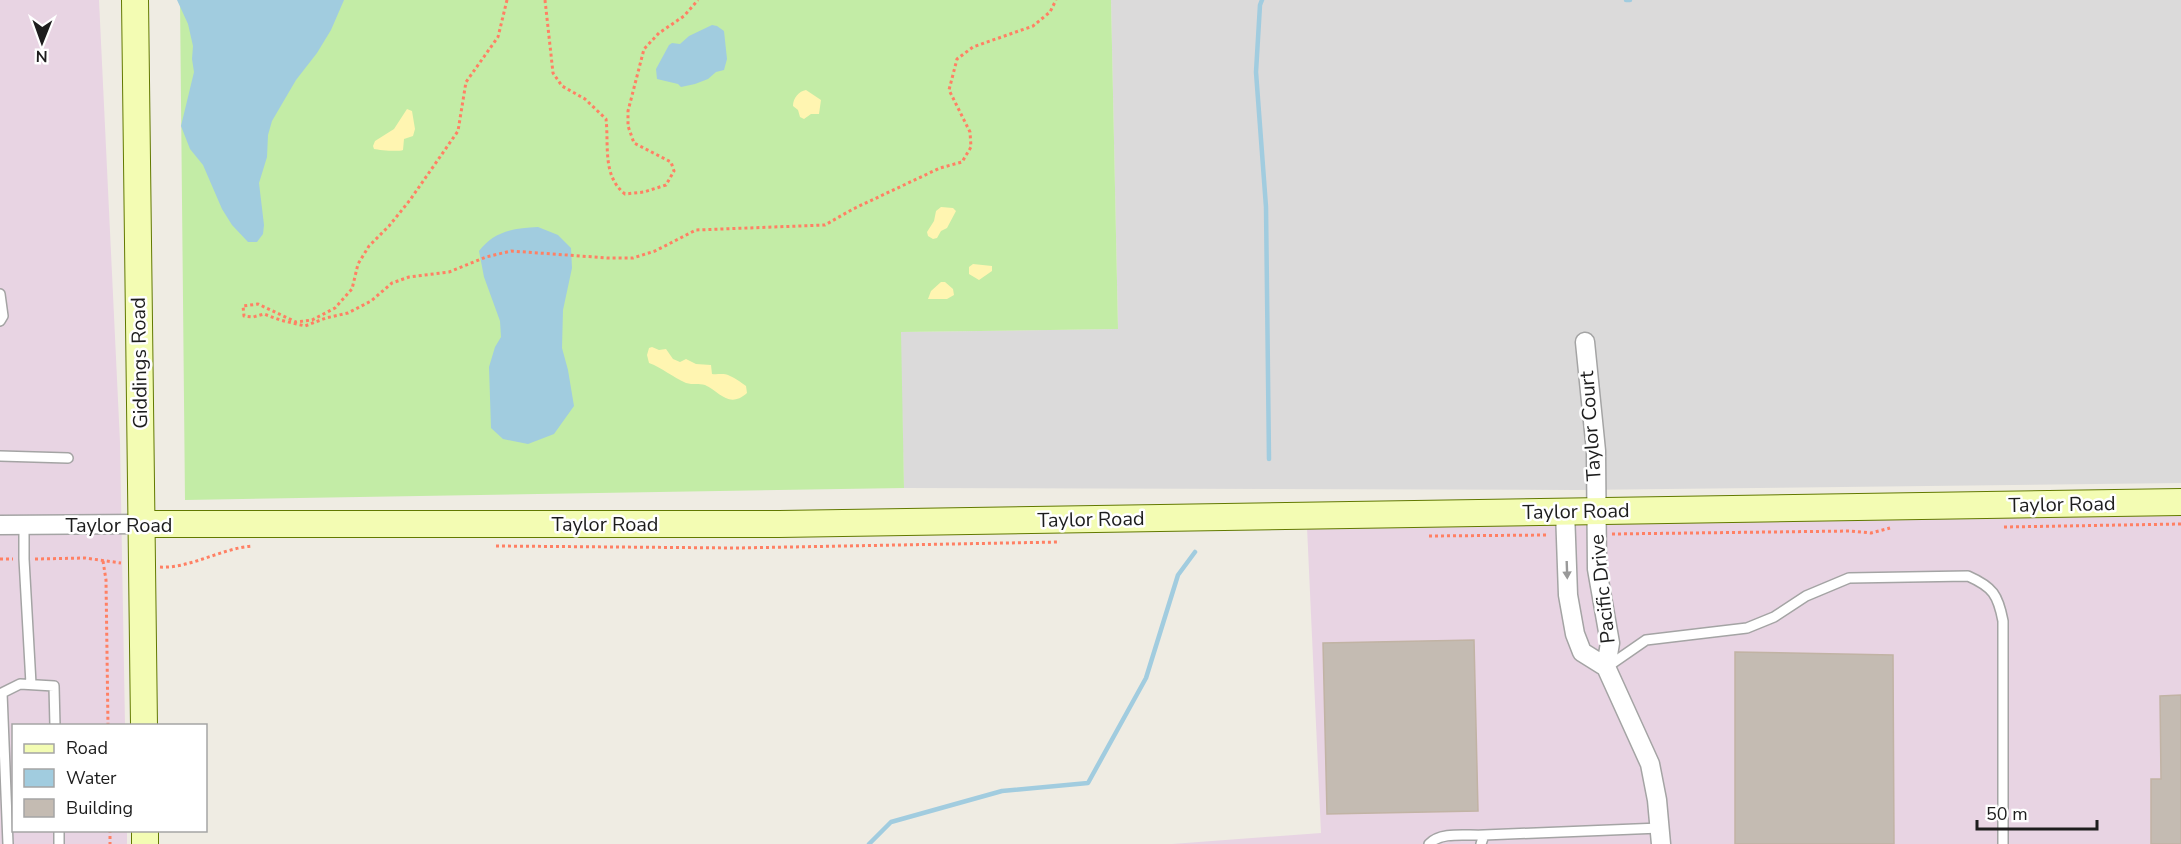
<svg xmlns="http://www.w3.org/2000/svg" width="2181" height="844" viewBox="0 0 2181 844" font-family="'Nunito Sans',sans-serif">
<style>
.residential{fill:#dbdada}
.industrial{fill:#e8d4e3}
.grass{fill:#c3eca6}
.sand{fill:#fff5b1}
.water{fill:#a1ccdf}
.lines{fill:none;stroke-linecap:round;stroke-linejoin:round}
.stream{stroke:#a1ccdf;stroke-width:4.5}
.building{fill:#c4bbb2;stroke:#c1b3a4;stroke-width:1.5}
.lane-casing{stroke:#a4a4a4;stroke-width:12}
.street-casing{stroke:#a4a4a4;stroke-width:21}
.secondary-casing{stroke:#627900;stroke-width:28}
.path{stroke:#ff8064;stroke-width:3;stroke-dasharray:3 3;stroke-linecap:butt}
.lane{stroke:#fff;stroke-width:9}
.street{stroke:#fff;stroke-width:18}
.secondary{stroke:#f3fcb3;stroke-width:26}
.oneway{fill:#999}
.labels{text-anchor:middle;stroke-width:5;stroke-linejoin:round;paint-order:stroke}
.street-label{font-size:20px;fill:#1d1d1d;stroke:#fff}
</style>
<rect width="100%" height="100%" fill="#efece3"/>
<path class="residential" d="M1111,0H2181V483L1576,490L904,488L900,332L1118,329Z"/>
<path class="industrial" d="M0,0H99L120,442L125,725L14,726V830L127,831V844H0Z
M2181,515V844H1172L1321,833L1307,527Z"/>
<path class="grass" d="M180,0H1111L1118,329L901,332L904,488L185,500Z"/>
<path class="sand" d="M806,90L821,100L819,114H811L804,119L800,117L798,110L793,106C793,98 799,91 806,90Z
M407,109L412,111L415,129L413,136L404,139L403,150C398,152 379,150 374,149L373,146L375,141L394,129Z
M941,207L953,208L956,211L947,228L941,231L937,238L933,239L928,236L927,232L934,221L936,211Z
M973,264L992,266V271L979,280L969,274V267Z
M941,282H945L953,289L954,295L947,299H928L931,291Z
M652,347L659,350L666,349L673,359L680,362L686,359L696,364L711,365L712,374C717,375 723,373 728,375C733,377 741,382 746,386L747,393C729,409 720,392 705,385C699,383 693,385 686,383C672,377 663,368 649,363L647,355L649,348Z"/>
<path class="water" d="M177,0H344L331,30L317,53L296,80L272,121L268,135L267,157L259,183L264,225L263,234L257,242H248L232,225L222,209L203,165L190,149L181,126L194,72L192,59L193,46L188,24Z
M712,25L717,26L724,31L727,59L724,70L716,72L708,79L695,84L681,87L678,84L657,79L656,69L669,45L672,43L680,44L689,36Z
M538,227L558,235L571,248L572,268L563,310L562,348L568,370L574,406L554,434L528,444L503,439L491,428L489,367L495,347L501,337L500,321L484,277L479,251C494,231 514,228 538,227Z"/>
<g class="lines">
<path class="stream" d="M1262,0L1260,5L1256,72L1266,207L1269,459
M1626,0H1630
M869,844L891,822L1002,791L1088,783L1146,678L1178,575L1195,552"/>
</g>
<path class="building" d="M1474,640L1478,811L1327,814L1323,643Z
M1735,652L1893,655L1894,844H1735Z
M2181,695V844H2151V779H2161L2160,696Z"/>
<g class="lines">
<g class="lane-casing">
<path id="lane" d="M0,294L3,316L0,321
M0,456L68,458
M24,525V559L31,684
M1607,667L1646,640L1747,628L1774,617L1806,596L1849,578L1968,576C1993,587 1998,595 2003,621V844
M59,830V844
M8,844L2,693L20,684L54,686L55,726
M1429,844C1441,831 1467,836 1484,835
M1481,844L1484,835L1660,828"/>
</g>
<g class="street-casing">
<path id="street" d="M1585,342L1596,451L1597,569L1610,643L1606,667L1650,764L1657,800L1661,844
M1565,511L1568,595L1575,634L1582,652L1606,667
M0,525L141,524"/>
</g>
<g class="secondary-casing">
<path id="secondary" d="M135,0L144,726
M141,524H779L2181,502
M145,830V844"/>
</g>
<path class="path" d="M507,0L498,37L466,82L458,131L410,200L389,226L369,246L358,264L352,289L335,308L312,320L296,322L258,304L243,306L244,316L253,317L264,314L280,320L305,326L326,318L348,313L371,301L392,283L409,277L449,272L486,257L511,251L608,258H633L655,251L696,230L825,225L853,209L940,168L962,162L971,147L970,132L949,90L957,59L973,47L1033,26L1050,12L1056,0
M545,0L553,73L562,86L585,99L606,119C609,145 602,176 625,194L644,192L666,185L674,171L671,162L634,143L628,126V111L644,49L659,33L684,16L698,0
M2004,527L2181,524
M1612,534L1850,531L1871,533L1890,528
M1429,536L1549,535
M496,546L736,548L1060,542
M0,559H13
M35,559L85,558L121,563
M103,561L106,580L108,726
M160,567C189,569 222,548 253,546
M110,830V844"/>
<use href="#lane" class="lane"/>
<use href="#street" class="street"/>
<use href="#secondary" class="secondary"/>
</g>
<defs><path id="oneway-solid" d="M-6-.8H1V-3.2L6.5 0L1 3.2V.8H-6Z" transform="scale(1.5)"/></defs>
<use class="oneway" href="#oneway-solid" transform="translate(1567 570) rotate(88)"/>
<g class="labels">
<g class="street-label">
<text transform="translate(139 363) rotate(-91)" y="7">Giddings Road</text>
<text transform="translate(1590 426) rotate(-94)" y="7">Taylor Court</text>
<text transform="translate(2062 504) rotate(-1)" y="7">Taylor Road</text>
<text transform="translate(1576 511) rotate(-1)" y="7">Taylor Road</text>
<text transform="translate(1091 519) rotate(-1)" y="7">Taylor Road</text>
<text x="605" y="531">Taylor Road</text>
<text x="119" y="532">Taylor Road</text>
<text transform="translate(1602 589) rotate(-96)" y="7">Pacific Drive</text>
</g>
</g>
<rect x="12" y="724" width="195" height="108" fill="#ffffff" stroke="#a5a5a5" stroke-width="1.5"/>
<rect x="24" y="744" width="30" height="9" fill="#f3fcb3" stroke="#a5a5a5" stroke-width="1.5"/>
<text x="66" y="754" font-size="18" fill="#1d1d1d">Road</text>
<rect x="24" y="769" width="30" height="18" fill="#a1ccdf" stroke="#a5a5a5" stroke-width="1.5"/>
<text x="66" y="784" font-size="18" fill="#1d1d1d">Water</text>
<rect x="24" y="799" width="30" height="18" fill="#c4bbb2" stroke="#a5a5a5" stroke-width="1.5"/>
<text x="66" y="814" font-size="18" fill="#1d1d1d">Building</text>
<g transform="translate(42 42) rotate(181)" stroke="#ffffff" stroke-width="4.5" paint-order="stroke">
<path d="M0-4.5L10 22L0 15L-10 22Z" fill="#1d1d1d"/>
<text y="-9" font-size="16" font-weight="bold" text-anchor="middle" fill="#1d1d1d">N</text>
</g>
<path d="M1977 820v9h120v-9" fill="none" stroke="#1d1d1d" stroke-width="3"/>
<text x="1986" y="820" font-size="18" fill="#1d1d1d" stroke="#ffffff" stroke-width="4.5" paint-order="stroke">50 m</text>
</svg>
